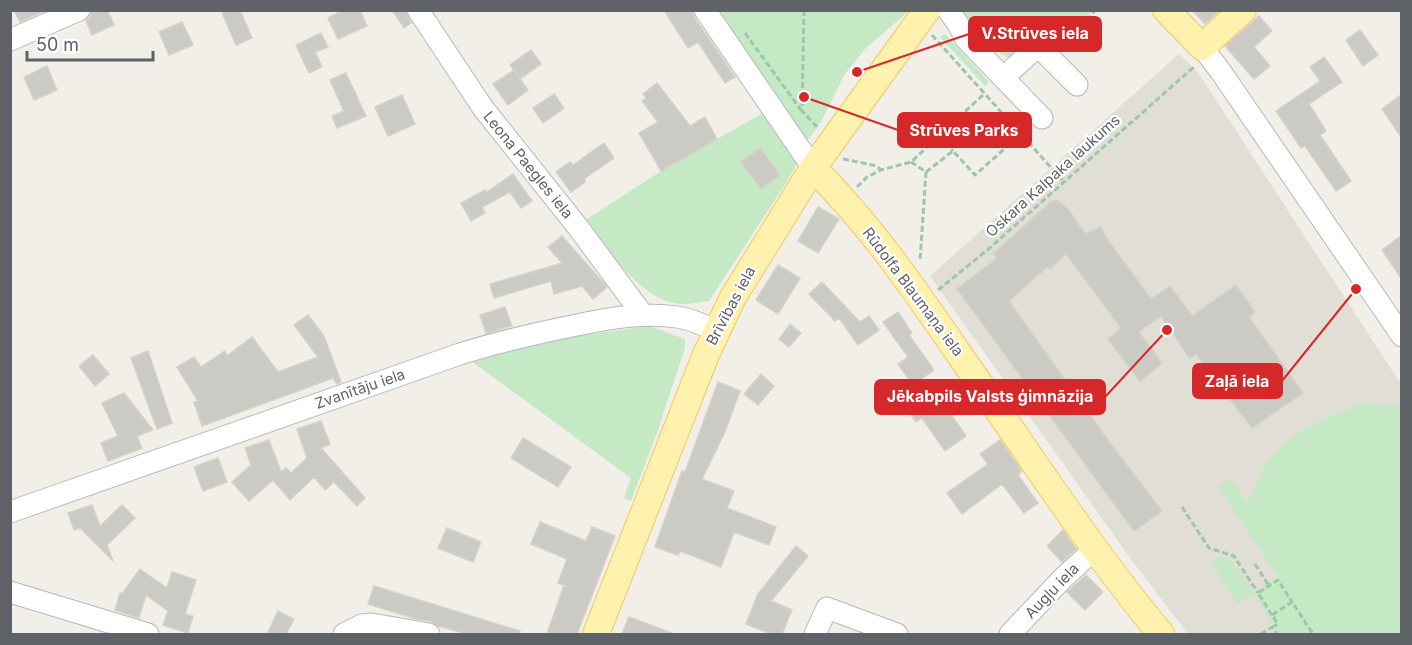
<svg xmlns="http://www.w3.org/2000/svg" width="1412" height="645" viewBox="0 0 1412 645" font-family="Inter,sans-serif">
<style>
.education{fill:#e1ded6}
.green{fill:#c5e8c5}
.building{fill:#cccac5;stroke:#d6d1c6;stroke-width:1.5}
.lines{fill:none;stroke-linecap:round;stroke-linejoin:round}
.minor-casing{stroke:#b5b8bc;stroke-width:23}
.major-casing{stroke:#f2c960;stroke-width:28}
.path{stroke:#9cc7a9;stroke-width:3;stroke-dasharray:6 3;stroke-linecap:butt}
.minor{stroke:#fff;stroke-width:21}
.major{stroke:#fff2af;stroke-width:26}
.labels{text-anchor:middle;stroke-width:4.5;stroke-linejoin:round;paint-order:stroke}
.street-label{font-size:15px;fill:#5f6368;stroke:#fff}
.leader{fill:none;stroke:#d62828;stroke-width:2}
.callout-dot{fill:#d62828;stroke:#fff;stroke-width:2}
.callout{fill:#d62828;stroke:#d62828;stroke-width:2}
.callout-label{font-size:16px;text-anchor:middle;font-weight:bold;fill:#fff}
</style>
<rect width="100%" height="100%" fill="#f1efe8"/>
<path class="education" d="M1179,54L1197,71L1401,384V634H1188L1133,562L930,276Z"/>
<path class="green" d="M716,11H909L866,48L844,75L822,120L806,143Z
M961,11H1091L1067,42L1051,26L1018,57L1010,59L1001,54Z
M945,34L989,82L985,86L940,37Z
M766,111L798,162L789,178L709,301C700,302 690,304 681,304C642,302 608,249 584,221L661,171Z
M650,326L685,339V348L658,430L631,501L624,498L631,478L471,361L570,337Z
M1371,403L1401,407V634H1279L1253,593L1238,604L1211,562L1220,556L1231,560L1253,593L1278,577L1218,488L1230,479L1247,502C1254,497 1259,474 1265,466C1289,431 1332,412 1371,403Z"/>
<path class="building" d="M14,10H46L20,22Z
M92,10H107L114,25L92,35L86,21L90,17Z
M221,10H240L252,38L236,45Z
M344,10H360L367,26L338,39L328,18Z
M392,10H405L411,23L404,28Z
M664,10H692L694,17L735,77L725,83L698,42L688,48Z
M1192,10H1220L1205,24Z
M1259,16L1272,31L1254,47L1270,66L1254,79L1225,46Z
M182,22L193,45L169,55L159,32Z
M1360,30L1378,55L1363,66L1346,40Z
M321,33L328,47L315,52L322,67L309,73L296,45Z
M531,50L541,64L520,79L510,65Z
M1324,57L1342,82L1309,104L1326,131L1320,135L1351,181L1336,191L1305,146L1301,148L1276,111L1320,81L1310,67Z
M47,66L57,90L34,100L24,77Z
M514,70L528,90L508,105L493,84Z
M346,73L366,116L337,128L332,116L344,111L330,80Z
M657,83L690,126L705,117L717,139L661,171L639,133L658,122L642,101L646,98L643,94Z
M554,94L564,108L543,123L533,108Z
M402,95L415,124L388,136L375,107Z
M1401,95V137L1382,109Z
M604,143L614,158L584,179L585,182L571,192L556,172L570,162L573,165Z
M760,148L780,175L761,189L741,162Z
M513,174L532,201L521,208L510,192L482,207L485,213L471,221L461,203L485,190L487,192Z
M1057,200L1069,210L1085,234L1101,227L1108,240L1151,299L1170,286L1192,316L1236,285L1255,312L1249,317L1303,393L1252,428L1196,354L1190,359L1161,316L1139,332L1162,363L1140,382L1108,339L1121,328L1066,254L1050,269L1047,267L1009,301L1110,443L1162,511L1134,531L957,289L997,258L993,254L1051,202Z
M818,207L839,219L818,253L798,241Z
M562,236L607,287L593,299L582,286L554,294L551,281L494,298L490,284L562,263L548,247Z
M1401,236V278L1382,250Z
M778,265L800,278L778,314L756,300Z
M822,282L860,322L869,316L879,330L858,345L839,318L835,321L809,294Z
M505,307L512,326L486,333L480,315Z
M898,312L912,333L909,335L934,370L913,385L898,364L908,357L883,322Z
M308,315L324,336L341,382L337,384L333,378L202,426L194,402L198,401L177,367L194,357L201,367L225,351L227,356L252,337L278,372L318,357L294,325Z
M790,324L801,333L789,347L779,339Z
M148,351L172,423L157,429L131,358Z
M93,355L109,374L95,386L79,366Z
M761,374L774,386L758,405L744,394Z
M718,382L740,391L725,432L702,479L734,491L727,508L776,527L769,545L734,532L721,567L680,551L678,555L655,547L682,471L685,472Z
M922,386L936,406L960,389L970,403L952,416L966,436L945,451L922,418L916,422L901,401Z
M124,393L153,430L137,436L142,448L108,461L101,443L118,436L102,403Z
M321,421L330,444L321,448L365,498L357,506L334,482L325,490L314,477L290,500L273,480L249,501L232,482L251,465L245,448L269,440L281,472L286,468L291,473L307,458L297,429Z
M523,438L571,467L558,487L511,458Z
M1000,440L1022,471L1018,475L1038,503L1024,513L1002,484L962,514L947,493L988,464L980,454Z
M218,458L227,482L203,491L194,467Z
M92,505L100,526L122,505L135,518L107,545L113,561L80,528L74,530L68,513Z
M540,522L586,541L592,527L615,536L577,634H547L564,585L558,583L567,559L531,544Z
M447,528L481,542L473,562L438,548Z
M1063,530L1076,549L1062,562L1047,546Z
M796,546L808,556L771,601L792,610L782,634H771L746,624L758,594Z
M140,569L167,588L172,572L196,580L185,614L193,616L188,633L163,625L168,611L146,595L139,618L115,610L120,593L122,594Z
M1086,575L1103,592L1085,610L1067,592Z
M374,586L520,631L519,634H467L438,626L431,621L416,619L368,604Z
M278,611L294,619L286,634H267Z
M629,617L672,633V634H622Z"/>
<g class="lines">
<g class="minor-casing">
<path id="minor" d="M418,10L483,108L577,226L643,315
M705,10L813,168
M948,10L958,24L966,39L1042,118
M10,40L79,10
M1202,47L1221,72L1402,336
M1003,78L1038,46L1077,85
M10,512L460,354C498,342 537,333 577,325C610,318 644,312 677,317C691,319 704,325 716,331
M10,592L148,634
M344,634L362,625L372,624L429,634
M815,634L827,608L897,634
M1010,634L1063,578L1095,549"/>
</g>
<g class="major-casing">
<path id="major" d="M1166,10L1202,47L1243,10
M813,168C869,223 915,290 959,354C1025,448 1088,546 1161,634
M596,634L705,357L732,299L813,168L927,10"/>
</g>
<path class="path" d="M804,10L802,111L817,127
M745,33L801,110
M932,35L1064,182
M1065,49L1095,10
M939,136L953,151
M843,159L877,166L881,170
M911,162L926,172L920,261
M926,172L953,151L975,175L1021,134
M857,187L867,177L881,170L911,162L985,93
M938,290L985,252L1195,66
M1182,507L1209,548L1234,556L1258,593
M1255,564L1269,586
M1272,615L1258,593L1278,580L1292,602
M1272,627L1278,624L1272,615L1292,602L1313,634
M1261,634L1272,627L1277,634"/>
<use href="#minor" class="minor"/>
<use href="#major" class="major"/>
</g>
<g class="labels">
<g class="street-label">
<text transform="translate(528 165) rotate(51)" y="5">Leona Paegles iela</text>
<text transform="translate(1053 176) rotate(-42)" y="5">Oskara Kalpaka laukums</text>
<text transform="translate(913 292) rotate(53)" y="5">Rūdolfa Blaumaņa iela</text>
<text transform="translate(731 306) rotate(-62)" y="5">Brīvības iela</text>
<text transform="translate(360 389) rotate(-19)" y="5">Zvanītāju iela</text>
<text transform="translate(1052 591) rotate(-46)" y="5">Augļu iela</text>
</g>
</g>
<path class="leader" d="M857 72L969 34M804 97L898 130M1356 289L1282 381M1167 330L1105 397"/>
<g class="callout-dot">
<circle cx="857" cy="72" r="6"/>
<circle cx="804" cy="97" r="6"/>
<circle cx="1356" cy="289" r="6"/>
<circle cx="1167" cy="330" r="6"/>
</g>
<g class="callout">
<rect x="969" y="17" width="132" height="34" rx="6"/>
<rect x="898" y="113" width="133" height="34" rx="6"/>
<rect x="1193" y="364" width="89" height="34" rx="6"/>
<rect x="875" y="380" width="230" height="34" rx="6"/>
</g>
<g class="callout-label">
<text x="1035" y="39">V.Strūves iela</text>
<text x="964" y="136">Strūves Parks</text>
<text x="1237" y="387">Zaļā iela</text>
<text x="990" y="402">Jēkabpils Valsts ģimnāzija</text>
</g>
<rect width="1412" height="645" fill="none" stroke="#5f6368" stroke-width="24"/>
<path d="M27 51v9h126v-9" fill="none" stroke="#5f6368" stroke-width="3"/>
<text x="36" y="51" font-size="18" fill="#5f6368" stroke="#ffffff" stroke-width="4.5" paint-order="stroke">50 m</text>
</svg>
